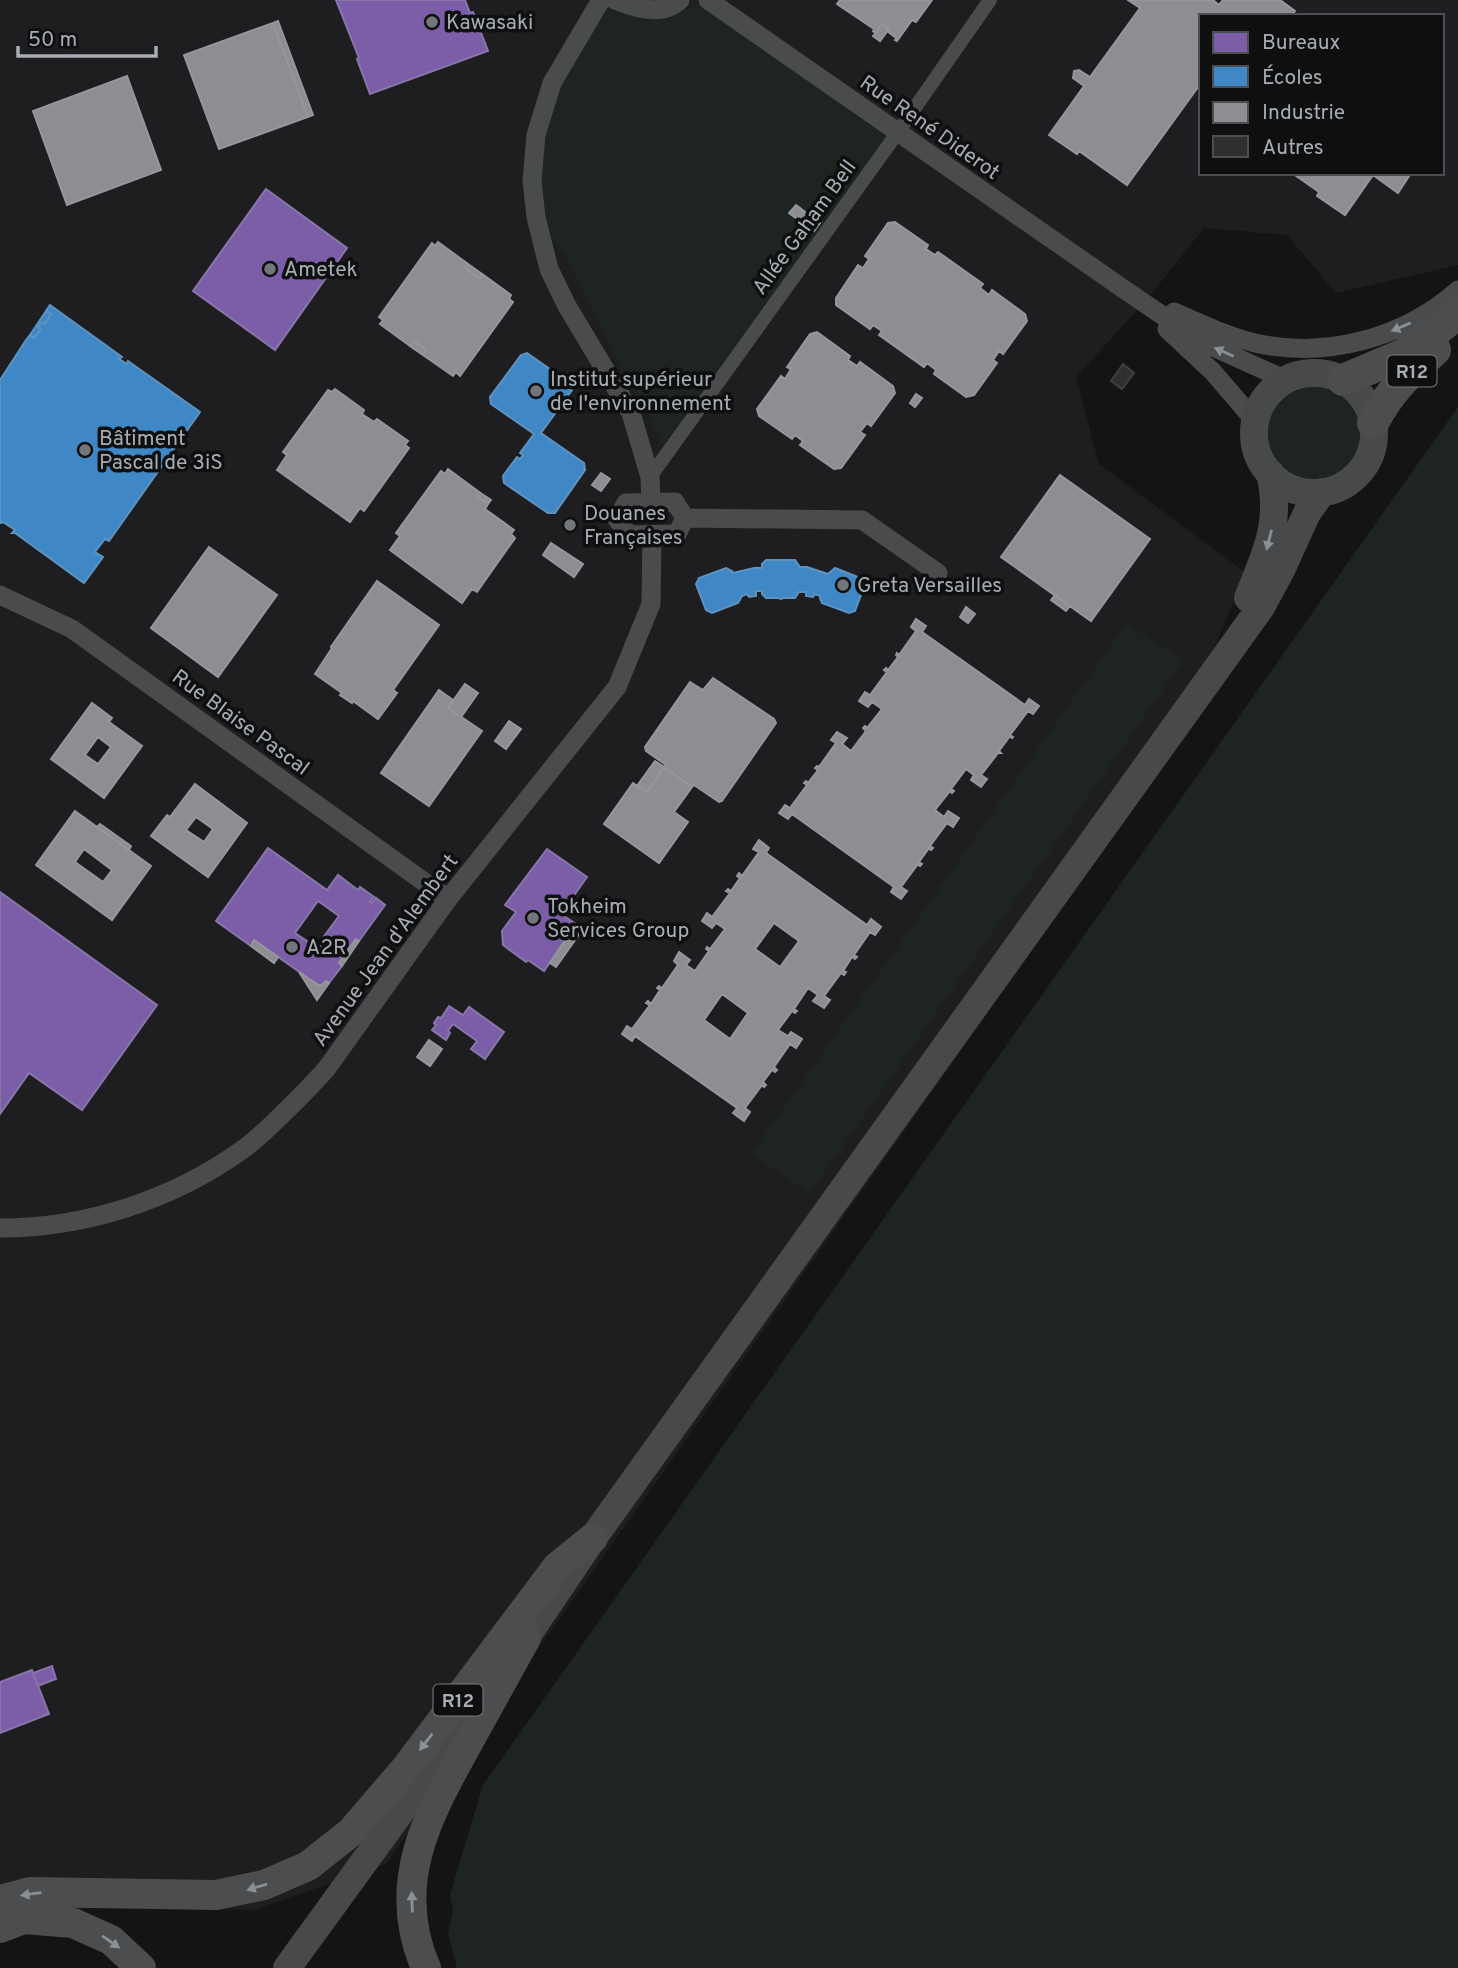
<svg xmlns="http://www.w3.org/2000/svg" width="1458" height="1968" viewBox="0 0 1458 1968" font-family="Overpass,sans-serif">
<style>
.built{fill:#1e1e20;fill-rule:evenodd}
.green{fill:#1e241f}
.offices{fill:#7b5ea7;stroke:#8876ab;stroke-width:2;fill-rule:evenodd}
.schools{fill:#3f88c5;stroke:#5e93c0;stroke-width:2}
.industry{fill:#8d8d92;stroke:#94979c;stroke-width:2;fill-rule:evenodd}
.building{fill:#2f2f30;stroke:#3d3f41;stroke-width:2}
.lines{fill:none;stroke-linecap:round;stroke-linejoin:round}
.pedestrian{stroke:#494b4d;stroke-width:14}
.minor{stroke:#494b4d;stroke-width:19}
.secondary{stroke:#48494b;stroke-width:28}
.primary{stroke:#4b4d4f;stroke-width:30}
.trunk{stroke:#4b4d4e;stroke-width:32}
.oneway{fill:#8a9095}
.oneway2{fill:#8a8f94}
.oneway3{fill:#8b9096}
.poi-dot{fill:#73777c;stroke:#0f0f10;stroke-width:2.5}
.labels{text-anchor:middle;stroke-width:7;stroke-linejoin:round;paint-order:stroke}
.shield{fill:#0f0f10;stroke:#797e83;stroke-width:2}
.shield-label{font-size:19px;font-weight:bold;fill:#a6adb4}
.poi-label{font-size:21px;fill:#a6adb4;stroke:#0f0f10;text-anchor:start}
.street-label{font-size:21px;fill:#a6adb4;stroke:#0f0f10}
</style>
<rect width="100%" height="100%" fill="#141415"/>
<path class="built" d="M0,0H1458V265L1336,293L1287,235L1204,228L1144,303L1076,377L1099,464L1246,573L1168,758L386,1864L255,1910L111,1906L0,1917ZM1201,16H1442V173H1201Z"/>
<path class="green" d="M701,2L886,137L664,444L626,378L570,264L549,232L540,183L543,136L560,84L605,7L645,18H671Z
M1268 433a46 46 0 1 1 92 0a46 46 0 1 1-92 0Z
M1458,407V1968H457L448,1934L453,1910L450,1895L483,1785Z
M1126,624L1184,660L810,1193L751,1154Z"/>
<path class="offices" d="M336,0H465L470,13L473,12L488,51L370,94L357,59L359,58Z
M266,189L347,248L275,350L193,291Z
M268,848L327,890L338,875L358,890L360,887L374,897L370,902L372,903L376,898L385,905L359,941L356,939L339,963L342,966L329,983L326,981L322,985H318L254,940L251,946L216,921ZM318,901L339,916L316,947L295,933Z
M547,849L587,877L561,914L576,924L544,971L528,960L526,962L503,945L502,931L516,912L505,905Z
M0,892L157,1005L82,1110L29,1073L0,1114Z
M449,1006L463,1015L469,1007L504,1032L485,1059L471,1049L477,1041L453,1024L448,1031L450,1033L446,1040L432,1030L436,1025L434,1023L438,1017L441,1018Z
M52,1666L56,1679L38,1686L33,1673Z
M32,1670L49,1714L0,1733V1682Z"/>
<path class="schools" d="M50,305L122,357L119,359L127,364L128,361L200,412L109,541L105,539L95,552L103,557L84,583L15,533H12L15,530L3,522L1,523L0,521V380L26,340L30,335L34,338L41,329L38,327L42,322L45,324L51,314L46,311Z
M46,311L51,314L45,324L42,322L38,327L41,329L34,338L30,335Z
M527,353L570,383L572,390L541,433L584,463L585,470L555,513H548L504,483L503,476L517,457L520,459L523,455L520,453L534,434L491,404L490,397L521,355Z
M766,560H795L800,567H807L828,574L835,568L863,579L865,584L855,611L849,613L822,603L820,598V596L815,594L813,597L806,596V592H799L795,598H783L781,599L778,598H766L762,594V591H756V596L749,597L747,594L742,596L738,603L712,613L706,610L696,584L699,578L726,568L732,571L733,573L754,568H762V564Z"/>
<path class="industry" d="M840,0H932L916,22L912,20L897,41L895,40L896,38L887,31L889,29L882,24L875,33L873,31L874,29L837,4Z
M1128,0H1213L1219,5L1223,0H1280L1295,11L1291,16H1201V83L1127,185L1079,151L1077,154L1049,135L1084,86L1073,78L1074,71L1079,70L1090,77L1140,8Z
M278,21L313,115L308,117L273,23Z
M273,23L308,117L219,149L184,55Z
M882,24L889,29L880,41L873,36Z
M127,76L161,170L67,205L33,111Z
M1292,173H1411L1398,193L1373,175L1345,215L1317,196L1319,192Z
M796,205L820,223L814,231L789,213Z
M895,222L928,245L926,249L935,255L938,252L983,284L980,288L989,295L992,290L1025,314L1027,321L1003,354L999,351L993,360L997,363L974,395L966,397L934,374L936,370L927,363L924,367L879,335L882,331L873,325L870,329L836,305V298L858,265L863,268L869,259L865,256L888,223Z
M438,242L468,264L465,268L479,278L482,274L511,295L509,299L513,302L460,376L456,372L453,376L423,355L426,350L414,341L410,346L380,324L383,320L379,317L432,243L435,246Z
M468,264L482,274L479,278L465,268Z
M817,332L850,356L848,360L857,366L860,362L893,386L895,393L871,426L867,423L860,432L865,435L841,468L834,469L800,445L803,441L795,435L792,439L759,416L757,409L781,376L785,379L791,369L787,367L810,334Z
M414,341L426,350L423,355L410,346Z
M335,389L364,410L362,414L374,422L377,419L408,441L405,445L409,448L364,511L360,508L350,522L277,470L287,455L283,452L328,390L332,392Z
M916,394L922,398L915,407L910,403Z
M448,469L479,492L476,496L488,504L485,509L514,530L511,534L515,538L477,592L472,589L462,603L390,550L400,536L396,533L441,471L445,474Z
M601,473L610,479L601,491L592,485Z
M1060,475L1150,539L1091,621L1001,557Z
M479,492L491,500L488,504L476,496Z
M551,543L583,564L574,577L543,555Z
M209,547L277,595L218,677L151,628Z
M377,581L439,625L393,690L397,693L378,719L353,701L352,703L340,695L342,693L315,674L332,648L331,647Z
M1055,595L1070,606L1066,611L1051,600Z
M966,607L975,614L968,623L960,617Z
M916,619L926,626L922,632L1025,705L1029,699L1039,706L1033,714L1028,711L1010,735L1013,737L1012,738L1010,736L999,751L1001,753H998L981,775L987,779L981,787L971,780L974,775L966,769L951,789L954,791L952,793L950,791L935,810L944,817L948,811L959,818L953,827L947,823L930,846L933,848L931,850L929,848L919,862L922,864L920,866L918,864L901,887L907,891L901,899L891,892L894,887L792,814L788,819L779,813L785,805L790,808L807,785L804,783L806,781L808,783L818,770L815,768L817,766L819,767L836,743L831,740L837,732L847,738L842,744L851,751L866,731L863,728L865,726L867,728L882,709L872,702L868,707L859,701L865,692L870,695L887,672L884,670L886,668L888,670L898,657L896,655L897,653L899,655L916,631L911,627Z
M713,678L774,719L776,723L722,801L719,802L694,785L692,787L664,767L666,765L646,751L645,747L690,682L703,690Z
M465,684L478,693L461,717L448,708Z
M439,690L453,700L448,708L482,731L429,806L381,773Z
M92,703L112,718L109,722L142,746L104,798L51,759ZM98,737L111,747L98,764L85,755Z
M509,721L521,729L506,749L495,741Z
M655,761L664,767L647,792L637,786Z
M664,767L692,787L674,812L688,822L659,863L604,824L633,783L647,792Z
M195,784L247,823L208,877L151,836L167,815L170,817ZM196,817L213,829L204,842L186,830Z
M75,811L151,866L112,920L36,865ZM84,849L112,870L103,882L75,862Z
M100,824L131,846L129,850L97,827Z
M759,840L769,848L766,853L867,925L871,919L881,927L875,935L870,932L854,955L857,957L855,959L852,957L843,971L846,972L844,975L841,973L824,996L830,1000L824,1008L813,1001L818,995L808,988L794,1009L797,1011L795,1013L792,1011L778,1030L788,1036L791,1032L802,1039L796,1048L790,1044L774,1067L777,1070L775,1072L772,1070L763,1082L766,1085L764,1087L762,1085L745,1108L750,1112L744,1121L733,1113L737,1108L635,1036L632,1041L622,1034L627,1026L632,1029L650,1005L646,1003L648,1001L651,1004L660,990L657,988L659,986L662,988L678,965L674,961L679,952L690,960L686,965L695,971L709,951L706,949L707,947L710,949L725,929L716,923L712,928L702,921L707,913L712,917L730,893L726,891L728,889L731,891L740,878L737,876L739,873L742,876L759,852L753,849ZM774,923L799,941L780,967L755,949ZM722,994L748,1013L730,1039L704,1020Z
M576,924L583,929L556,967L550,963Z
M356,939L359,941L342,966L339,963Z
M254,940L278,957L274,963L251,946Z
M299,972L318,985H322L326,981L329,983L317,1000Z
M429,1040L442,1049L430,1066L417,1057Z"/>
<path class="building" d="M1123,364L1134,373L1122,389L1111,381Z"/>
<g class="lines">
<path class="pedestrian" d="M650,477L898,132L990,0"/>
<path class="minor" d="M601,0L552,83L536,135L532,181L536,217L549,269L567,306L631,413L650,477L651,503
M615,0C634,8 663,17 680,0
M708,0L1125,290L1200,341L1286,380
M1174,312C1201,324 1227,336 1255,343C1326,359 1404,338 1458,290
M1167,329L1213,372L1255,421
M675,502L685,518L677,534L629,535L617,519L626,503Z
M685,518L862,520L938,573
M0,595L72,629L448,899
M0,1228C86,1228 172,1200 242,1150C251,1144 259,1136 267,1129C288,1109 308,1090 327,1068L448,899L617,687L651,604L652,535"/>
<path class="secondary" d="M1254 433a60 60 0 1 1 120 0a60 60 0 1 1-120 0Z
M1248,598C1266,553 1282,523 1270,473
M514,1655L593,1538L1261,607L1282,568L1307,513L1322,492
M287,1968L476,1708"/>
<path class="primary" d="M0,1900L30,1892L216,1895L264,1885L308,1866L351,1832L406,1768L557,1567L593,1538
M0,1928L24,1919L73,1923L111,1940L141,1968
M426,1968C389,1883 428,1815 469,1741C488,1707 507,1672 526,1638"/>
<path class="trunk" d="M1343,380L1402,355L1421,343L1458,313
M1373,423C1390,390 1408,374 1435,350"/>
</g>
<defs><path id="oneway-solid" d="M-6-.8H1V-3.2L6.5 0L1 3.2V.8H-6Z" transform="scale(1.75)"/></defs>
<g class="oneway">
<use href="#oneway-solid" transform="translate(1401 327) rotate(157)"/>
<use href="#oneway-solid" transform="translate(1224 352) rotate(-156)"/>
</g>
<use class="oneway2" href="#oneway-solid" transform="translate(1269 540) rotate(104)"/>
<g class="oneway3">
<use href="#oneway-solid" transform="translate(426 1742) rotate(127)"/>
<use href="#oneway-solid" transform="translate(257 1887) rotate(164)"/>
<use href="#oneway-solid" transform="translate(31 1894) rotate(173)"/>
<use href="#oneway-solid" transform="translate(412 1902) rotate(-92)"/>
<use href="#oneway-solid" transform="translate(111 1942) rotate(35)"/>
</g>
<g class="poi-dot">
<circle cx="432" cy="22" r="7"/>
<circle cx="270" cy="269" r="7"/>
<circle cx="536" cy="391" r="7"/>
<circle cx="85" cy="450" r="7"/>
<circle cx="570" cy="525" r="7"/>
<circle cx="843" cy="585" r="7"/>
<circle cx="533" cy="918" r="7"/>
<circle cx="292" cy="947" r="7"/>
</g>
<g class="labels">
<g class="shield">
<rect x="1387.5" y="355.5" width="49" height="31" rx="5"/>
<rect x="433.5" y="1684.5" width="49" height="31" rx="5"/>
</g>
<g class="shield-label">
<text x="1412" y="378">R12</text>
<text x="458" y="1707">R12</text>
</g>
<g class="poi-label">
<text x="446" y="29">Kawasaki</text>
<text x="284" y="276">Ametek</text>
<text x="550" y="386">Institut supérieur<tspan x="550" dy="24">de l'environnement</tspan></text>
<text x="99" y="445">Bâtiment<tspan x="99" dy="24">Pascal de 3iS</tspan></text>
<text x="584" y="520">Douanes<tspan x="584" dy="24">Françaises</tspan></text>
<text x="857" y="592">Greta Versailles</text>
<text x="547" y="913">Tokheim<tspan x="547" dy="24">Services Group</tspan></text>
<text x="306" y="954">A2R</text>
</g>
<g class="street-label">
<text transform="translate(930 127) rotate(35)" y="7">Rue René Diderot</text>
<text transform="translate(804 227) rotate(-54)" y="7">Allée Gaham Bell</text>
<text transform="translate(241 722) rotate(36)" y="7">Rue Blaise Pascal</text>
<text transform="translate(385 950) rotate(-54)" y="7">Avenue Jean d'Alembert</text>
</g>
</g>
<rect x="1199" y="14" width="245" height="161" fill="#0f0f10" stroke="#4b4e52" stroke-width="2"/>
<rect x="1213" y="32" width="35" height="21" fill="#7b5ea7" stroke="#4b4e52" stroke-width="2"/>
<text x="1262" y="49" font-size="21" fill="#a6adb4">Bureaux</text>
<rect x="1213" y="66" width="35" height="21" fill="#3f88c5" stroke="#4b4e52" stroke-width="2"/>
<text x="1262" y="84" font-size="21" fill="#a6adb4">Écoles</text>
<rect x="1213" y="102" width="35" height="21" fill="#8d8d92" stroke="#4b4e52" stroke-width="2"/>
<text x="1262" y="119" font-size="21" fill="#a6adb4">Industrie</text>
<rect x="1213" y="136" width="35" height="21" fill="#2f2f30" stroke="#4b4e52" stroke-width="2"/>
<text x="1262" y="154" font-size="21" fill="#a6adb4">Autres</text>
<path d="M18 46v10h138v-10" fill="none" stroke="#a6adb4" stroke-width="3.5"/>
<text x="28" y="46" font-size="21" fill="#a6adb4" stroke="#0f0f10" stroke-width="5" paint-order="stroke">50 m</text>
</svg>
